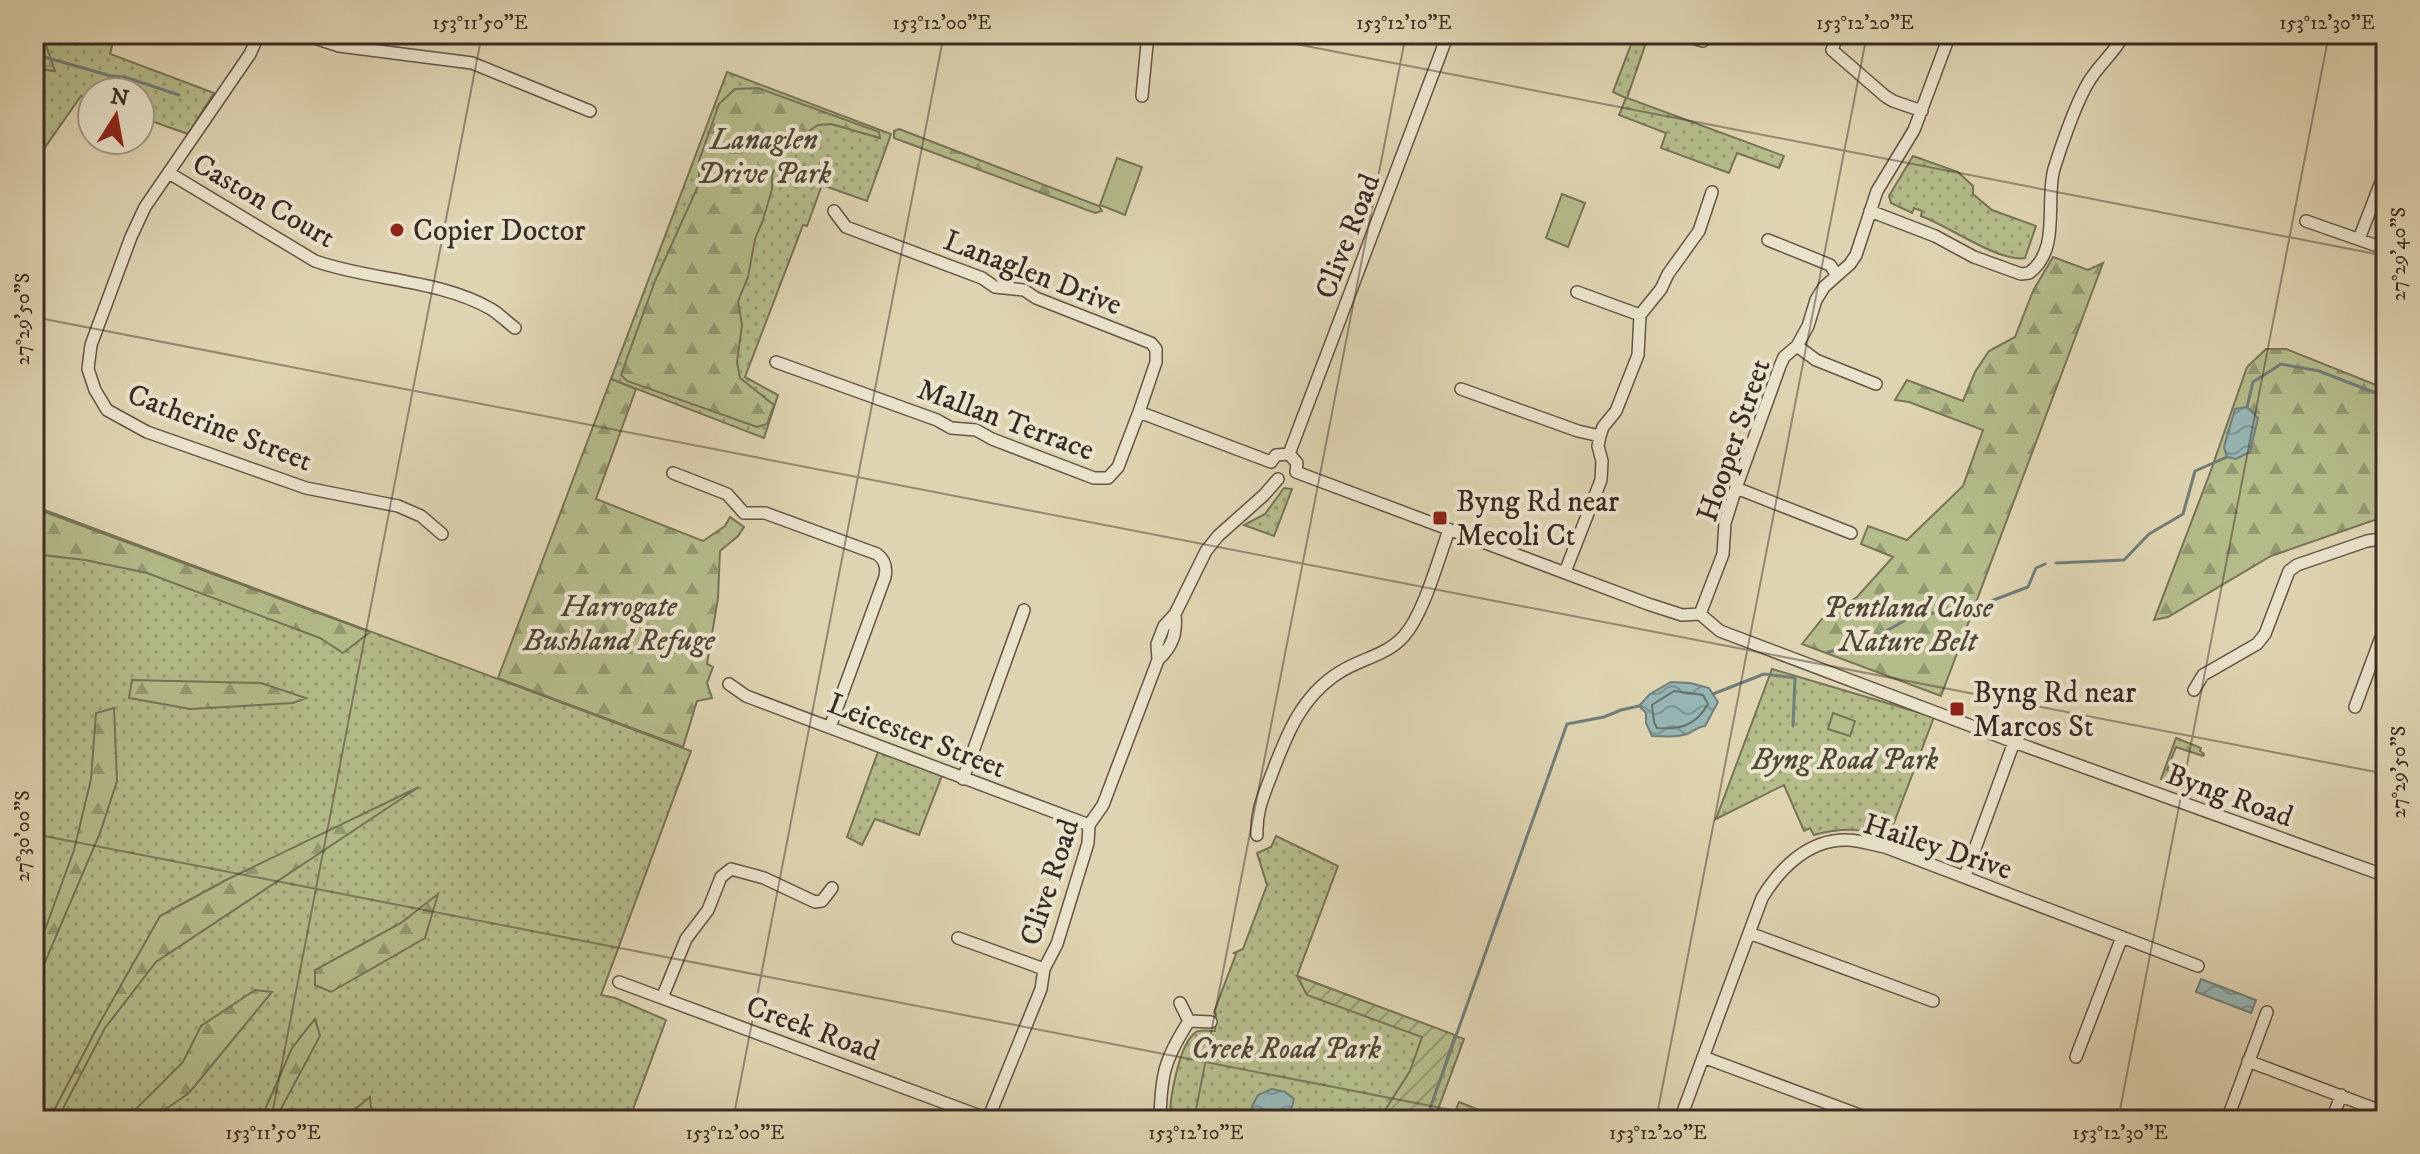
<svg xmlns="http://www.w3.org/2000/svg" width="2420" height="1154" viewBox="0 0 2420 1154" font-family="'IM FELL DW Pica',serif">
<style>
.grass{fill:url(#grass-dots);stroke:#777457;stroke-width:2}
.forest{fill:url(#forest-firs);stroke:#777457;stroke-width:2}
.wetland{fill:url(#wetland-marsh);stroke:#777457;stroke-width:2}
.garden{fill:url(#garden-furrows);stroke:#777457;stroke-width:2}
.pitch{fill:#b4bc8a;stroke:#777457;stroke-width:2}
.water{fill:url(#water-waves);stroke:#717e7b;stroke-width:2}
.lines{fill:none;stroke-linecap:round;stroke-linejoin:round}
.shore{stroke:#68706c;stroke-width:2}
.stream{stroke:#717e7b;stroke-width:3}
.street-casing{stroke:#635547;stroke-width:14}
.street{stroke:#eae3cc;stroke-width:11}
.ticks{fill:none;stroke:#3a2b24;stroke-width:2;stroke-opacity:0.45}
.poi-dot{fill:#8f2418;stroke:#eae3cc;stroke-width:3}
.labels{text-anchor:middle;stroke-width:8;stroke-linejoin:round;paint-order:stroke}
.park-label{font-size:30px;font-style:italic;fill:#524838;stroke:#eae3cc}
.street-label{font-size:30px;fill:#3a2b24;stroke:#eae3cc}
.poi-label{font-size:30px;fill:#3a2b24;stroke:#eae3cc;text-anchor:start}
.neatline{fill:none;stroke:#3a2b24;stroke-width:3}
.ticks-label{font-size:20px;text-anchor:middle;fill:#3a2b24}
</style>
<defs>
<pattern id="grass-dots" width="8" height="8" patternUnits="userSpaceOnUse" patternTransform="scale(2)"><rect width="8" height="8" fill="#b4bc8a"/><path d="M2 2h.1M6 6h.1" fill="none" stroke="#939971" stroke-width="1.8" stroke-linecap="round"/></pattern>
<pattern id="forest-firs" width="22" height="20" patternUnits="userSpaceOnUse" patternTransform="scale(2)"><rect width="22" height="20" fill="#b4bc8a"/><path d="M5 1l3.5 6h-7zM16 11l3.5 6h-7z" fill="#939971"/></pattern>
<pattern id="wetland-marsh" width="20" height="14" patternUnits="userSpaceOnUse" patternTransform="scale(2)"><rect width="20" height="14" fill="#b4bc8a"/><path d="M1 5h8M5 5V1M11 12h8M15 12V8" fill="none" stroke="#939971"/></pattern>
<pattern id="garden-furrows" width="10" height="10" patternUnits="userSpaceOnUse" patternTransform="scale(2)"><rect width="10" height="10" fill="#b4bc8a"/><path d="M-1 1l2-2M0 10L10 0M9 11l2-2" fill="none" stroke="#939971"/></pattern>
<pattern id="water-waves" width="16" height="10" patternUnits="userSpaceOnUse" patternTransform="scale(2)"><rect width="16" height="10" fill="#96b6b5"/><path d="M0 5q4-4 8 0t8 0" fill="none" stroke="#7b9493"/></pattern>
</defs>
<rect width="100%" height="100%" fill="#dfd4b1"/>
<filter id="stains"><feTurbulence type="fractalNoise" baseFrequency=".0025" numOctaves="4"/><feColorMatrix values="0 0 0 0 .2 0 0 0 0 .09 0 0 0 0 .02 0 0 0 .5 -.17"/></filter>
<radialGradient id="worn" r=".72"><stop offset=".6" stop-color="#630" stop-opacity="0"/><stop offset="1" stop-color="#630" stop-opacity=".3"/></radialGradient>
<path class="grass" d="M42,34H115L110,54L214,93L188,134L140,117V92H92V100L81,96L34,163V68L54,71Z
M1635,34H1649L1627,98L1784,156L1779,168L1737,153L1729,173L1661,148L1666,133L1619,115L1626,98L1613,92Z
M727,72L891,134L867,201L822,185L807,226L803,225L745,377L778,395L764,438L611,379Z
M1913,156L1958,172L1973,186V194L1992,210L2036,226L2025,258C2000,263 1947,225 1921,216L1922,211L1914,208L1912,213L1891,203L1889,196Z
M1284,488L1292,489L1274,536L1244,525L1265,514Z
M34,506L691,751L601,995L615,998L666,1020L629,1120H34Z
M1772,669L1934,717L1889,836C1862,828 1840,828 1814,835L1810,828L1804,831L1784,785L1716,819Z
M2176,738L2201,748L2200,751L2204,754L2203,756L2176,747L2167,770L2182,776L2180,787L2161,779Z
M879,749L943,773L919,835L875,819L862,845L847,837Z
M1276,836L1338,866L1297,976L1464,1039L1434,1120H1170C1169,1101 1179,1043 1196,1032C1201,1029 1209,1031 1215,1031L1216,1014L1214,1012L1236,954L1234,953L1243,949L1267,885L1257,853L1271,847Z"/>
<path class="forest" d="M758,88L879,132L880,138L831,124L818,125L800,137L782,154L772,175V189L763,220L755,239L748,277L738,301L742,325L737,362L740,378L774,405L767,424L757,427L627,381L621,375L655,281L699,184V161L719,104L735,89Z
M899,129L1099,206L1102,211L1095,213L894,138V131Z
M2053,257L2088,270L2103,263L1941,696L1802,644L1822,619L1857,597L1893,557L1861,544L1868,526L1907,540L1963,486L1983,430L1909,402L1895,400L1907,380L1963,401L1975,372L1989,351L2015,337L2033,291Z
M2266,349H2286L2386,389V516L2271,556L2168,617L2154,620L2210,473L2247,367Z
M611,379L636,389L596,499L703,541L725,526L730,517L744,527L738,536L720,551L718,598L707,664L713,667L707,683L712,698L697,701L683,747L498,678Z
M34,508L370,632L343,653L320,638L147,573L85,560L34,554Z
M132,680L261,683L306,698L293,703L190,709L129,698Z
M114,708L117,781L100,833L34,988V960L74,850L91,779L96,713Z
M419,787L156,962L105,1028L57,1120H49L98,1026L160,916L226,880Z
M438,894L425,938L331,992L315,985V970L401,923Z
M255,990L272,992L189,1093L150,1120H125L183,1062L201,1026Z
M315,1019L320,1036L275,1120H258L264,1112L292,1048Z
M370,1097L372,1120H350L354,1110Z"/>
<path class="wetland" d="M34,34H42L55,71L34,68Z"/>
<path class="garden" d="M1297,976L1455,1035L1426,1120L1380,1118L1410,1071L1422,1037L1307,995Z"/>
<path class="pitch" d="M1117,158L1142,167L1125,215L1100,205Z
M1562,194L1585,203L1568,247L1546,238Z
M1833,713L1855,721L1850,736L1828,729Z
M1459,1102L1504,1120H1452Z"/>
<path class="water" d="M2247,407L2258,418L2250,452L2236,459L2227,457L2224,447L2235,409Z
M1671,682L1690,683L1709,688L1718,702L1705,726C1697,727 1694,731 1687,734C1676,738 1664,736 1652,736L1646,723V713L1639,706L1650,694Z
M34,808L39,809C42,832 44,859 39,881H34Z
M2201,979L2256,1000L2251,1013L2196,992Z
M1272,1089L1285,1092L1294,1099L1291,1110L1275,1112L1265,1120L1256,1116L1252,1106L1258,1095Z"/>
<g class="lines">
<path class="shore" d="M1674,691L1703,695L1708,704C1696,725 1681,730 1657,728L1654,722L1652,705Z"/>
<path class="stream" d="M34,54L111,76L125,77L179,95
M2247,407L2253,382L2281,364L2319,371L2386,397
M2056,563L2124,560L2149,534L2183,514L2195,471L2227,457
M1828,652L1863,644L1911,617L1983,604L2028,587L2036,568L2045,564
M1713,694L1764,674L1795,678L1793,726
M1426,1120L1567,724L1604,717L1621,710L1639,706"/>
<g class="street-casing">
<path id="street" d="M259,34L250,54L145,207L131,237L91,345L88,369L95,390L107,410L147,432L306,488L398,506L421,516L442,534
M303,34L339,46L472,63L590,111
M1678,34L1703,41L1711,34
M1838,34L1832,50L1885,96L1893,101L1922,111
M1142,96L1148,34
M169,173L315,261C372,281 438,279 491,309C499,314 507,322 515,328
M834,211L846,227L982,278L995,287L1024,290L1036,298L1151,343L1156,349V362L1139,412
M1870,211L1935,236L1974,257L2021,274L2029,273C2061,250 2045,202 2054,169C2061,146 2076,103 2088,83C2098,65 2115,53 2124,34
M2306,221L2386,249
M2359,239L2386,169
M1768,240L1830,265L1837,275
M1577,292L1640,315
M1797,346L1816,360L1876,384
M776,362L937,420L951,428L976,430L992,439L1094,478H1108L1118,467L1139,412L1271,462
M1461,389L1578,431L1600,436
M1289,454L1448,34
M1271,462L1276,455L1289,454L1297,463L1296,472
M1296,472L1648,604L1682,615L1700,614L1720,631L2014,742L2386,876
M673,473L727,494L744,513H765L877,554C885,560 887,567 885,577L830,727
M1736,488L1851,533
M1565,572L1601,480L1602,461L1598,446L1600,436L1603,427L1616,411L1638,355L1640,315L1661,289L1668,274L1699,231L1712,192
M1700,614L1723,554L1725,523L1736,488L1780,366L1784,357L1797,346L1808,326L1816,300L1824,287L1850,264L1856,255L1877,191L1914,130L1950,34
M1158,660L1157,644L1164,626L1175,614L1206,551L1218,536L1264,495L1278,479
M729,684L746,696L1089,825
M2194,690L2203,675L2257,644L2265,634L2289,571L2297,565L2367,541L2386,538
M2355,707L2386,624
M963,779L1024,610
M1257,835C1256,812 1263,797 1271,776C1286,736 1301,696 1340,672C1362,658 1386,656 1404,636C1424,613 1438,560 1449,530
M1965,876L2014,742
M1749,933L1933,1001
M958,938L1044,969
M619,982L991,1120
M662,998L686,939L708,910L721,877L731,869L764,878L815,902L822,901L832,888
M1180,1003L1189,1021L1211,1022
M1703,1057L1873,1120
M2076,1057L2122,937
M2248,1061L2386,1113
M1681,1117L1762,898C1780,868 1809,839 1847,840C1859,840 1873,845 1885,847L2198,966
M988,1119L1041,989L1044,969L1057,944L1088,843L1089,825L1103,805L1158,660C1173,646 1177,633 1175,614
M1160,1120C1161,1075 1164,1060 1189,1021
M2227,1120L2267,1012
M2332,1120L2341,1095"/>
</g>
<use href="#street" class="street"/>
</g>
<path class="ticks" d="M1244,34L2386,256M34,317L2386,774M34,834L1503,1120M271,1120L482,34M733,1120L944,34M1194,1120L1406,34M1656,1120L1867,34M2118,1120L2329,34"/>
<g class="poi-dot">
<circle cx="397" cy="230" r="8"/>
<rect x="1432" y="510" width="16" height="16" rx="4"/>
<rect x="1949" y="701" width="16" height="16" rx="4"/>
</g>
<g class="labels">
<g class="park-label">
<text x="764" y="149">Lanaglen<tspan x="764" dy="34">Drive Park</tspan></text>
<text x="619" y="616">Harrogate<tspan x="619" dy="34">Bushland Refuge</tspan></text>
<text x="1908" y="617">Pentland Close<tspan x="1908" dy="34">Nature Belt</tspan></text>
<text x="1845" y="769">Byng Road Park</text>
<text x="1286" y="1058">Creek Road Park</text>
</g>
<g class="street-label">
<text transform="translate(264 200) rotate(30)" y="10">Caston Court</text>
<text transform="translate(1347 236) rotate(-69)" y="10">Clive Road</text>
<text transform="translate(1033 272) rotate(21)" y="10">Lanaglen Drive</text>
<text transform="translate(1006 419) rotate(20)" y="10">Mallan Terrace</text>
<text transform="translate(220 427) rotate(21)" y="10">Catherine Street</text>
<text transform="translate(1733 440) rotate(-71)" y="10">Hooper Street</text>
<text transform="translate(917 735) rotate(21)" y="10">Leicester Street</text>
<text transform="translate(2230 795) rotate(20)" y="10">Byng Road</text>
<text transform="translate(1938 846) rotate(18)" y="10">Hailey Drive</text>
<text transform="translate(1049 882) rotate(-72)" y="10">Clive Road</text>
<text transform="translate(813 1028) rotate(20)" y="10">Creek Road</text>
</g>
<g class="poi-label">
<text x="413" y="240">Copier Doctor</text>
<text x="1456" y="511">Byng Rd near<tspan x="1456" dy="34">Mecoli Ct</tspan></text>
<text x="1973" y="702">Byng Rd near<tspan x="1973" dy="34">Marcos St</tspan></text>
</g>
</g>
<rect width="2420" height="1154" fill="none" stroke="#dfd4b1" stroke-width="88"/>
<g transform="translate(116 116) rotate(11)"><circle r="38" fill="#eae3cc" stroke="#a49989" stroke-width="2"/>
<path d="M0-6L14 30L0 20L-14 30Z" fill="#8f2418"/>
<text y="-12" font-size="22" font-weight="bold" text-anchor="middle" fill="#3a2b24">N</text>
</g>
<rect x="44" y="44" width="2332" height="1066" class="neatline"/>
<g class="ticks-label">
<text x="480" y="29">153°11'50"E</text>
<text x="942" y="29">153°12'00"E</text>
<text x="1404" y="29">153°12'10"E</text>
<text x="1865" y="29">153°12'20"E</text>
<text x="2327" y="29">153°12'30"E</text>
<text transform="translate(2398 254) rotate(-90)" y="7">27°29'40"S</text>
<text transform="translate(22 319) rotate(-90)" y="7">27°29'50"S</text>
<text transform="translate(2398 772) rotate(-90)" y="7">27°29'50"S</text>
<text transform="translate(22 836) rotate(-90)" y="7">27°30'00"S</text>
<text x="273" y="1139">153°11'50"E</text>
<text x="735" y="1139">153°12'00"E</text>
<text x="1196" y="1139">153°12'10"E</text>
<text x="1658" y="1139">153°12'20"E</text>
<text x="2120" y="1139">153°12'30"E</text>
</g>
<rect width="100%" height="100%" filter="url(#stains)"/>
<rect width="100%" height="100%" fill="url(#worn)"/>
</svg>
